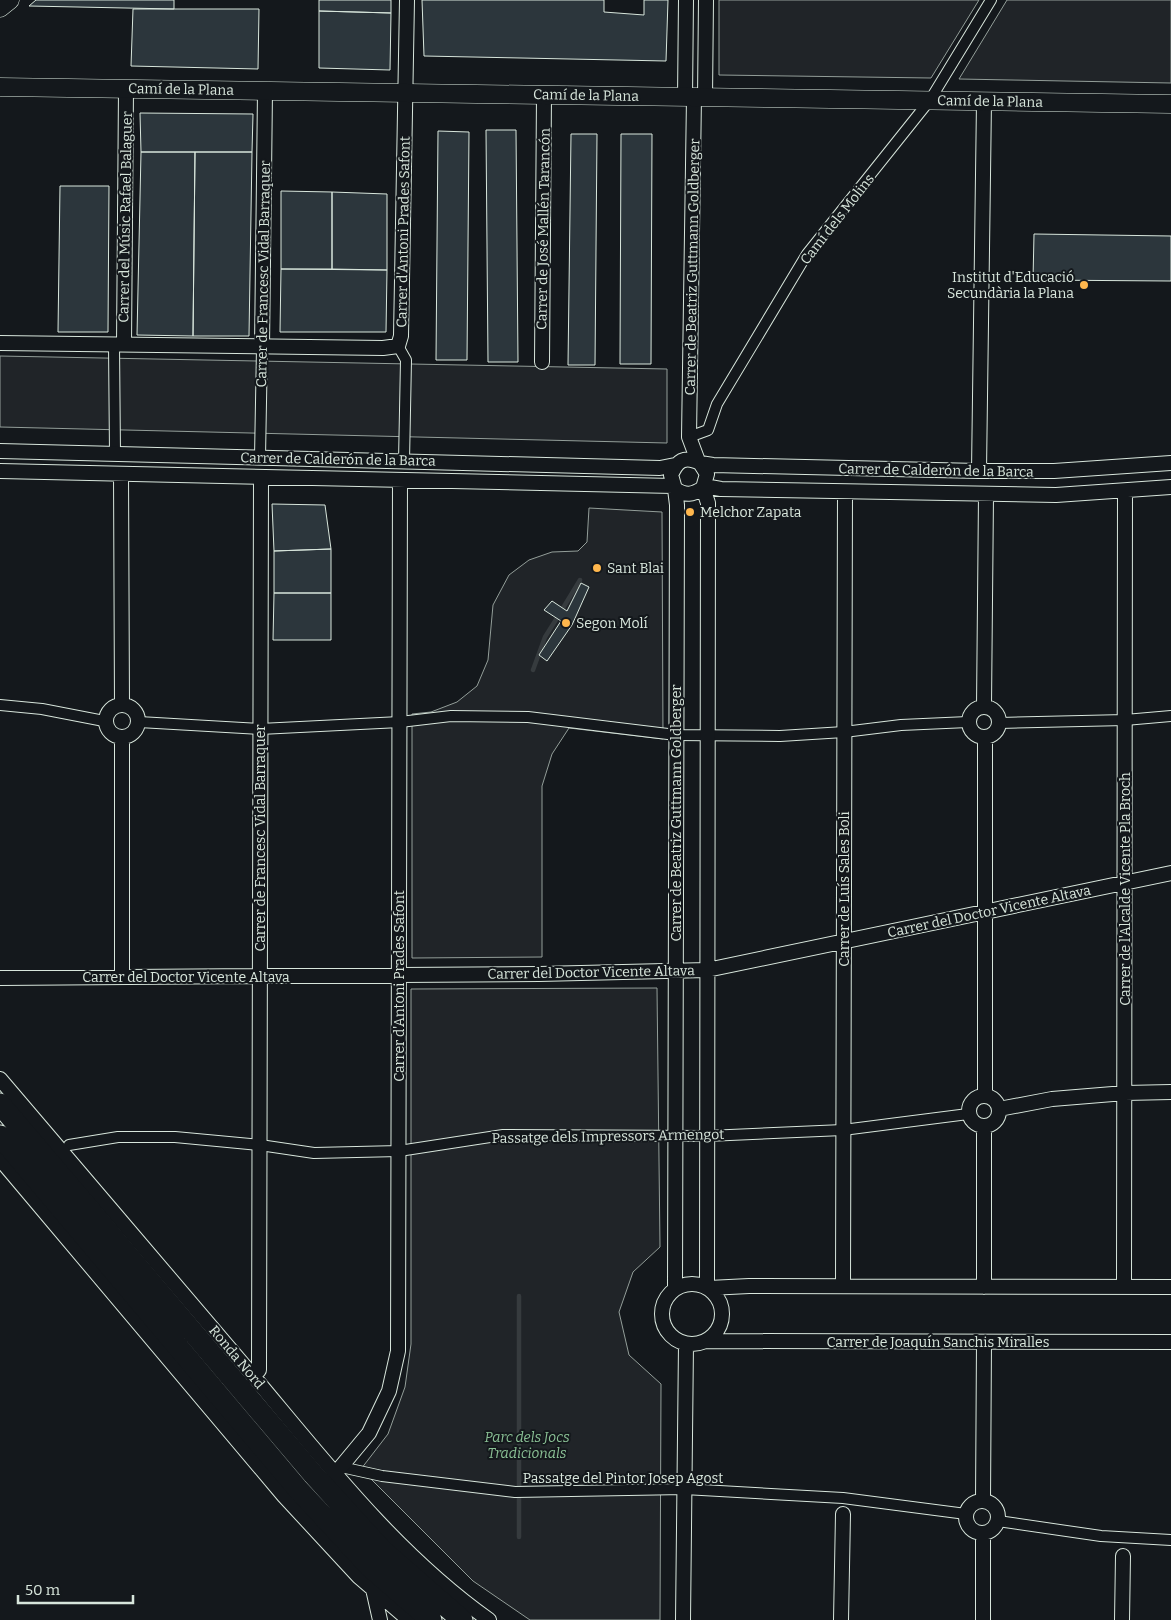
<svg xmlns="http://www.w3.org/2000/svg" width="1171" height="1620" viewBox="0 0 1171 1620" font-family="Bitter,serif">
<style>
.green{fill:#202428;stroke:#939e99}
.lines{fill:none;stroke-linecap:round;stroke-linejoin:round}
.stream{stroke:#363b3e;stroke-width:4.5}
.building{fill:#2c363c;stroke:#d8e6dc}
.pedestrian-casing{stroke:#d8e6dc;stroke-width:12}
.minor-casing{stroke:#d8e6dc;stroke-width:16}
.tertiary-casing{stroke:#d8e6dc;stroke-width:19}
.primary-casing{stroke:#d8e6dc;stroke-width:23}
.pedestrian{stroke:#14181c;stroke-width:10}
.minor{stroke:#14181c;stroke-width:14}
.tertiary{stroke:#14181c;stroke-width:18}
.primary{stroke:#14181c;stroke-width:21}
.poi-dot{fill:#ffb74d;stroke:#14181c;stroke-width:2}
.labels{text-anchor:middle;stroke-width:4;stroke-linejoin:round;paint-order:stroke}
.street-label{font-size:14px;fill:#d8e6dc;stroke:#14181c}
.poi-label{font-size:14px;fill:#d8e6dc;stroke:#14181c;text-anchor:start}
.park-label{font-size:14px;font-style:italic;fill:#8ac095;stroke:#14181c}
</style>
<rect width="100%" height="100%" fill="#14181c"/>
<path class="green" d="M719,0H979L931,78L719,75Z
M1007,0H1171V83L959,79Z
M0,356L667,369V443L0,427Z
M589,508L662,512L663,739L569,728L552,754L542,786V957L412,958V714L431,712L457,702L477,686L488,660L493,605L509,575L529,560L552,552L578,551L587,542Z
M657,988L660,1247L633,1272L619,1312L629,1355L661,1384L660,1620H530L473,1581L361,1469L388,1434L405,1387L411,1344V989Z"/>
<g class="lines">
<path class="stream" d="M563,608L580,580
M533,670L545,637L557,618
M519,1537V1296"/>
</g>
<path class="building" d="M36,0H174V9L29,6Z
M319,0H391V13L319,11Z
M422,0H604V12L644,15V0H668L666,61L424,56Z
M133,9H259L258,69L131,66Z
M319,11L391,13L390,70L319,68Z
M140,113L253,114L252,152H141Z
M486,130H516L518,362H488Z
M438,131L469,132L467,360H436Z
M571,134H597L595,365H568Z
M621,134H652L651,364H620Z
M141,152H195L193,336L137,335Z
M195,152H252L249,336H193Z
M60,186H109L108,332H58Z
M281,191L332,192V269H281Z
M332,192L387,194V270L332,269Z
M1034,234L1171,236V281L1033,280Z
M281,269L387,270L386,332H280Z
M272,504L325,505L331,549L274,551Z
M331,549V593H274V551Z
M581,583L589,587L572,625L547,661L539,655L561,621L544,610L552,601L567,611Z
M274,593H331V640H273Z"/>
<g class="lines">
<g class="pedestrian-casing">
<path id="pedestrian" d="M114,345L115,454
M398,346L406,360L404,461
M689,437L708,430L717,404L807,254L930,100L991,0
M260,457L262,347
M0,705L42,709L104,721
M139,722L260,729L400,722L451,716L528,717L676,735L780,736L844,732L901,725L968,722
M1000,723L1125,720L1171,716
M69,1145L118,1137H175L260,1145L314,1153L399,1151L503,1135L707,1136L843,1130L968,1114
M341,1467L382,1476L515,1492L684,1489L843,1498L966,1514
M998,1521L1101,1536L1171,1540"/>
</g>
<g class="minor-casing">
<path id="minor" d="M685,97L686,0
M694,97L689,437L698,461
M705,97L706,0
M0,343L383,348L398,346L401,336L407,0
M124,345L126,89
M262,347L265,91
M542,362L544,95
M0,451L660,468L675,465
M700,463L713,465L979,471H1054L1171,463
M0,471L673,486
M979,471L984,101
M121,474L122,704
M704,486L721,489L1056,495L1171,487
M703,488L708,503L707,1287
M106 721a16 16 0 1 1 32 0a16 16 0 1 1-32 0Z
M984,706L986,495
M969 722a15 15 0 1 1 30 0a15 15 0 1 1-30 0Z
M122,738V977
M0,978L539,974L707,970L1171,873
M0,1079C84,1178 169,1277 253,1376C326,1463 396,1554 489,1620
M985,1096V738
M969 1111a15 15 0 1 1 30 0a15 15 0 1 1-30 0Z
M999,1109L1052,1099L1125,1093L1171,1092
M984,1127V1287
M0,1159L284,1496L359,1577L409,1620
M662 1314a30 30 0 1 1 60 0a30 30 0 1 1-60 0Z
M843,1286L845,492
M1124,1287L1125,491
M675,1288L677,505L675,489L671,475C677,461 684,455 700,463L707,474L703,488C692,495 686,496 675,489
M709,1288L749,1286L1171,1287
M705,1341L1171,1342
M253,1377L259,1370L261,477
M335,1474L369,1433L389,1391L398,1351L400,480
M983,1500L984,1342
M966 1517a16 16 0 1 1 32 0a16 16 0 1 1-32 0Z
M373,1589L380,1620
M683,1620L686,1344
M841,1620L843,1514
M983,1620V1533
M1122,1620L1123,1556"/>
</g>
<g class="tertiary-casing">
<path id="tertiary" d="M0,8L10,0
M0,87L1171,104"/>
</g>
<g class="primary-casing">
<path id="primary" d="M0,1104L313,1474L383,1551L462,1620
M0,1136L297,1488L369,1566L431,1620"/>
</g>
<use href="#pedestrian" class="pedestrian"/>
<use href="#minor" class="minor"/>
<use href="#tertiary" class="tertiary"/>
<use href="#primary" class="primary"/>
</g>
<g class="poi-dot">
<circle cx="1084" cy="285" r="5"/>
<circle cx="690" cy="512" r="5"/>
<circle cx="597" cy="568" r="5"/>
<circle cx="566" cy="623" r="5"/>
</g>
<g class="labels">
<g class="street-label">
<text transform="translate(181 89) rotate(1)" y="5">Camí de la Plana</text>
<text transform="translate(586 95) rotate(1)" y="5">Camí de la Plana</text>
<text transform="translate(990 101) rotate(1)" y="5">Camí de la Plana</text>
<text transform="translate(125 217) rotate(-89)" y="5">Carrer del Músic Rafael Balaguer</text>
<text transform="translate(837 219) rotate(-52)" y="5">Camí dels Molins</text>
<text transform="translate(543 229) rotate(-89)" y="5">Carrer de José Mallén Tarancón</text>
<text transform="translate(403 232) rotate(-89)" y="5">Carrer d'Antoni Prades Safont</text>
<text transform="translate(692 267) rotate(-89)" y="5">Carrer de Beatriz Guttmann Goldberger</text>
<text transform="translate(263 274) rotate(-89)" y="5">Carrer de Francesc Vidal Barraquer</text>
<text transform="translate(338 459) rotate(1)" y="5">Carrer de Calderón de la Barca</text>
<text transform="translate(936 470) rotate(1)" y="5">Carrer de Calderón de la Barca</text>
<text transform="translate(676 813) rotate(-90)" y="5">Carrer de Beatriz Guttmann Goldberger</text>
<text transform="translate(260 838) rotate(-90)" y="5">Carrer de Francesc Vidal Barraquer</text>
<text transform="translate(844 889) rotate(-90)" y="5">Carrer de Luís Sales Boli</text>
<text transform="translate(1125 889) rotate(-90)" y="5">Carrer de l'Alcalde Vicente Pla Broch</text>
<text transform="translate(989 911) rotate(-12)" y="5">Carrer del Doctor Vicente Altava</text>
<text transform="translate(591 972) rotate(-1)" y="5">Carrer del Doctor Vicente Altava</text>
<text x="186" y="982">Carrer del Doctor Vicente Altava</text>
<text transform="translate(399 986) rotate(-90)" y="5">Carrer d'Antoni Prades Safont</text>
<text transform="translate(608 1136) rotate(-1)" y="5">Passatge dels Impressors Armengot</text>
<text x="938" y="1347">Carrer de Joaquín Sanchis Miralles</text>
<text transform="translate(237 1357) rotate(50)" y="5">Ronda Nord</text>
<text x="623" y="1483">Passatge del Pintor Josep Agost</text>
</g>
<g class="poi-label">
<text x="1074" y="282" text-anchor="end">Institut d'Educació<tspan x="1074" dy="16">Secundària la Plana</tspan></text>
<text x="700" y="517">Melchor Zapata</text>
<text x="607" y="573">Sant Blai</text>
<text x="576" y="628">Segon Molí</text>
</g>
<g class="park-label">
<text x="527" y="1442">Parc dels Jocs<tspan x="527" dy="16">Tradicionals</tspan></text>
</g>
</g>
<path d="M18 1595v8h115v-8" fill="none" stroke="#d8e6dc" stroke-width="2.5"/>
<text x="25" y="1595" font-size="15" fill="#d8e6dc" stroke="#14181c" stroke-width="4" paint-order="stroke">50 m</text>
</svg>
